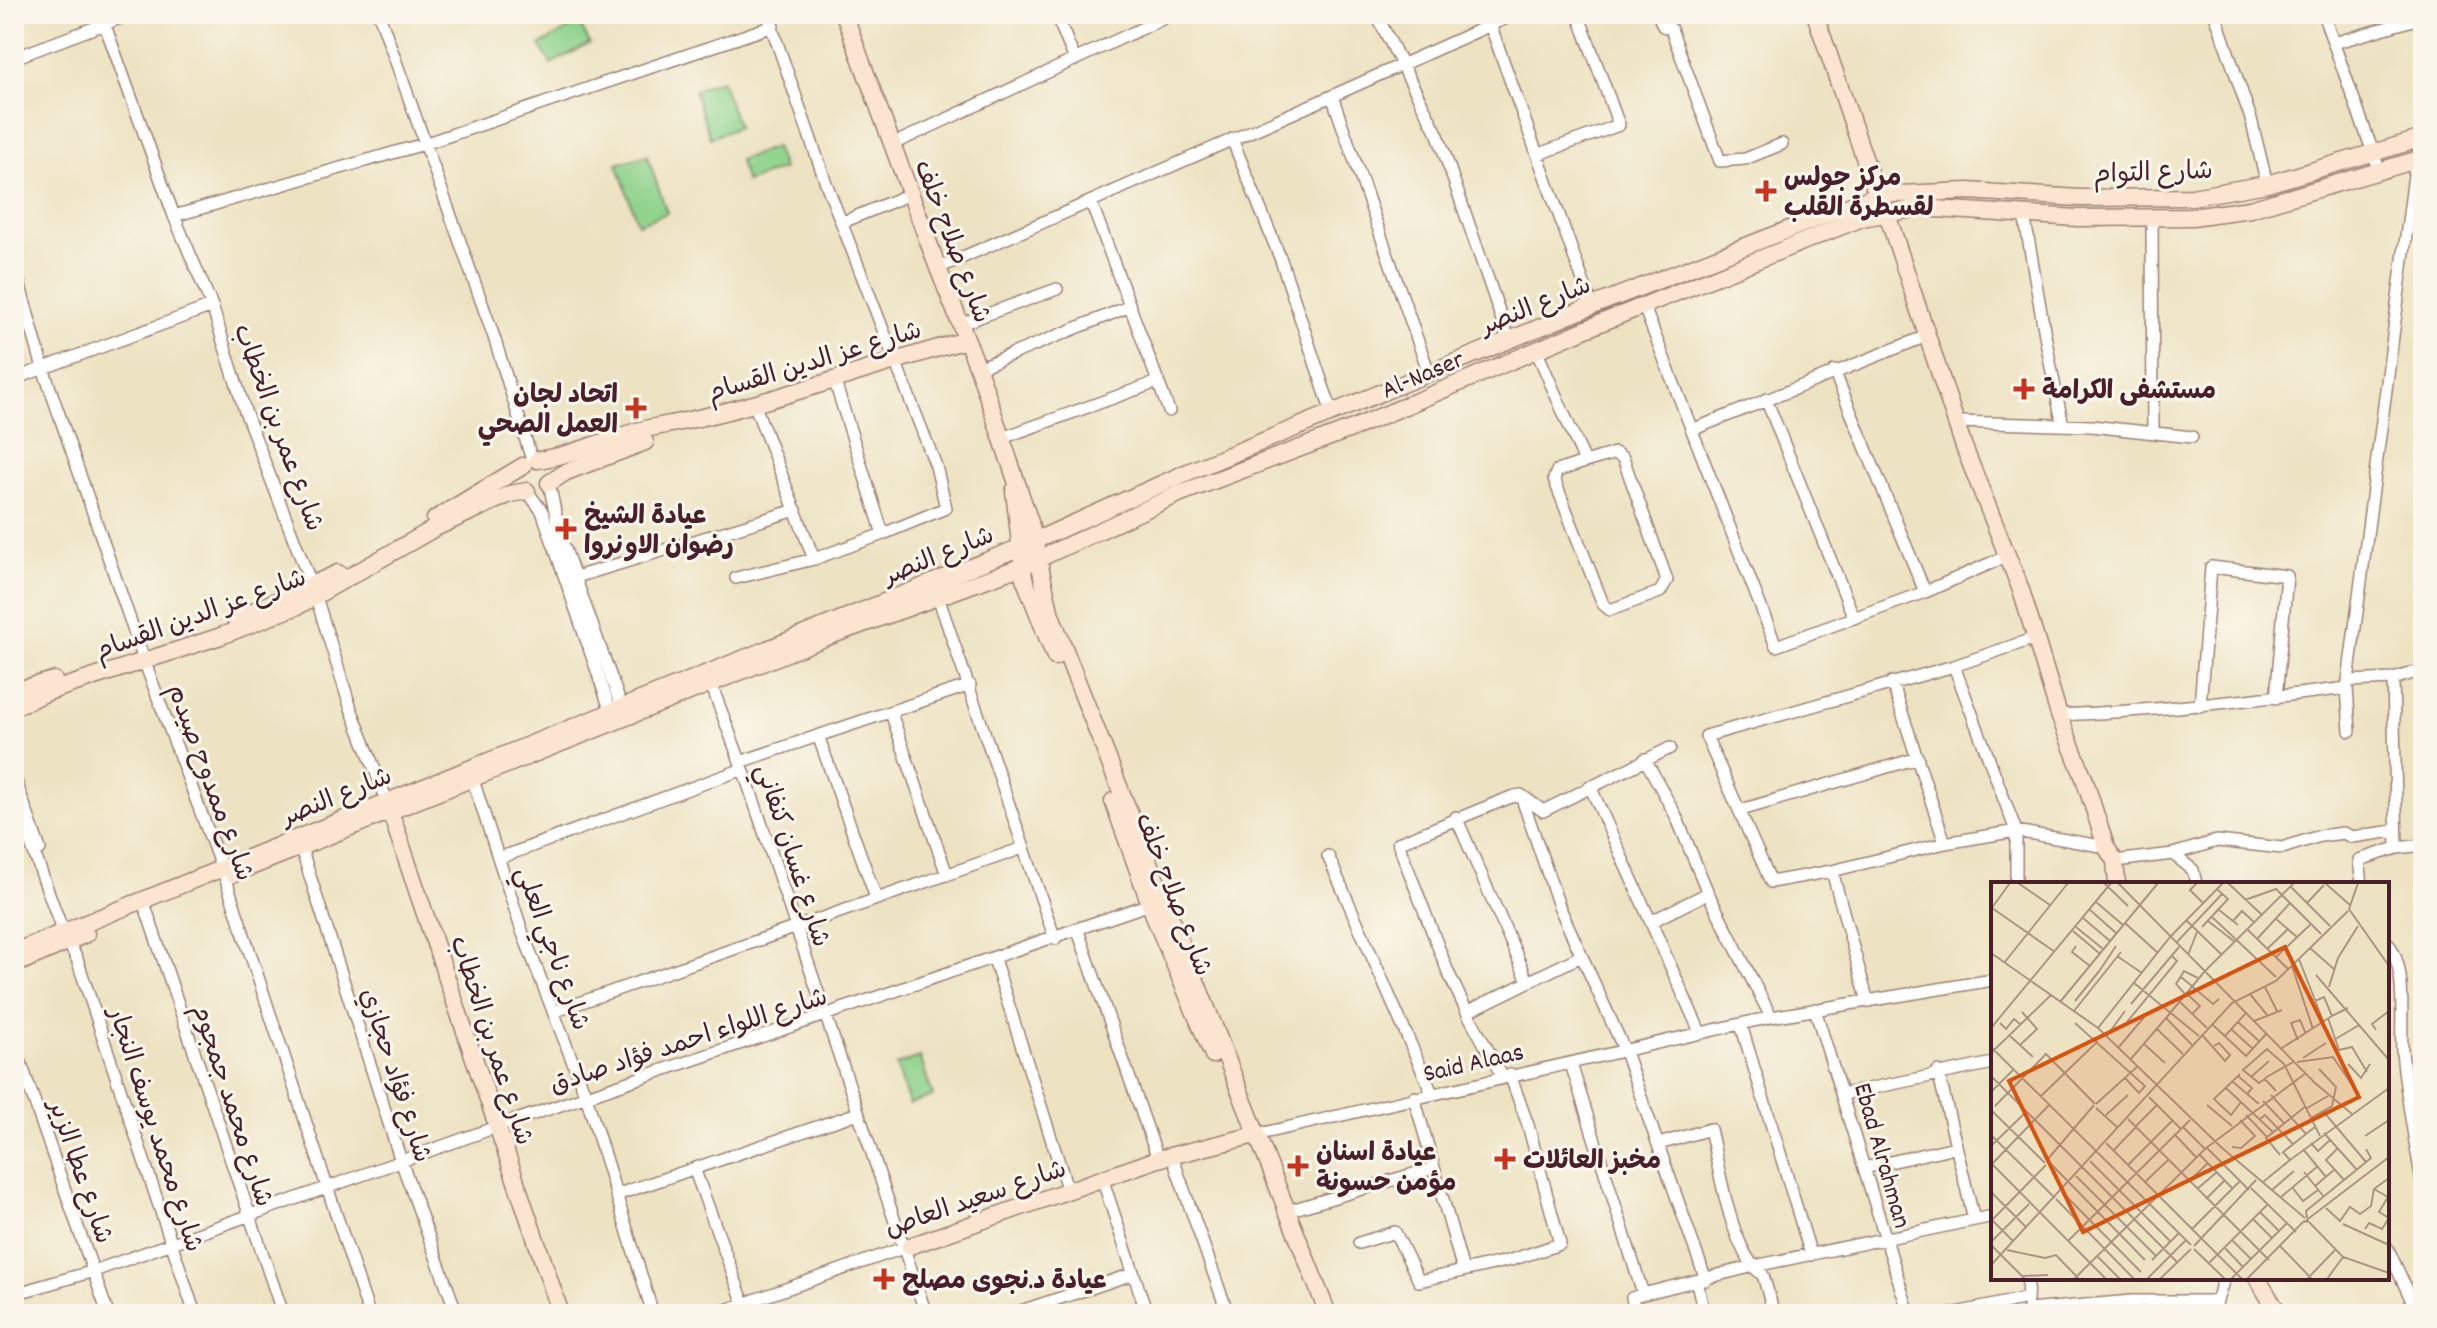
<svg xmlns="http://www.w3.org/2000/svg" width="2437" height="1328" viewBox="0 0 2437 1328" font-family="Dekko,'Playpen Sans Arabic',sans-serif">
<style>
.green{fill:#8fd38c;stroke:#6c795c;stroke-width:2}
.lines{fill:none;stroke-linecap:round;stroke-linejoin:round}
.street-casing{stroke:#9c8076;stroke-width:14}
.secondary-casing{stroke:#9c8076;stroke-width:19}
.street{stroke:#fff;stroke-width:11}
.secondary{stroke:#fce5d0;stroke-width:16}
.poi-dot{fill:#c8321e;stroke:#fbf7ec;stroke-width:3}
.labels{text-anchor:middle;stroke-width:6;stroke-linejoin:round;paint-order:stroke}
.street-label{font-size:26px;fill:#4a1f2b;stroke:#fbf7ec}
.poi-label{font-size:26px;font-weight:bold;fill:#4a1f2b;stroke:#fbf7ec;text-anchor:start}
.inset-road{fill:none;stroke:#ac9485;stroke-width:2}
.view{fill:#d8530f;fill-opacity:0.15;stroke:#d8530f;stroke-width:4}
.inset-edge{fill:none;stroke:#4a1f2b;stroke-width:4}
</style>
<rect width="100%" height="100%" fill="#fbf7ec"/>
<filter id="ink" filterUnits="userSpaceOnUse"><feTurbulence type="fractalNoise" baseFrequency=".0125" numOctaves="2"/><feDisplacementMap in="SourceGraphic" scale="16" xChannelSelector="R" yChannelSelector="G"/><feConvolveMatrix kernelMatrix="1 2 1 2 8 2 1 2 1" color-interpolation-filters="sRGB"/></filter>
<filter id="wash" filterUnits="userSpaceOnUse"><feTurbulence type="fractalNoise" baseFrequency=".006" numOctaves="4" result="noise"/><feDisplacementMap in="SourceGraphic" scale="32" xChannelSelector="R" yChannelSelector="G"/><feGaussianBlur stdDeviation="1.8" result="paint"/><feColorMatrix in="noise" values="0 0 0 0 0 0 0 0 0 0 0 0 0 0 0 0 0 1.4 0 .05"/><feComposite in="paint" operator="in"/></filter>
<g filter="url(#wash)">
<rect width="100%" height="100%" fill="#ede2c1"/>
<path class="green" d="M579,23L590,43L551,64L540,45Z
M721,80L738,127L710,138L694,90Z
M775,147L783,169L746,182L739,160Z
M647,155L667,213L638,224L617,164Z
M920,1057L933,1096L909,1104L896,1065Z"/>
</g>
<g filter="url(#ink)">
<g class="lines">
<g class="street-casing">
<path id="street" d="M101,14L174,216L212,306L245,411L316,597L350,706L389,806
M379,14L494,337L532,460
M767,14L826,183L936,466L946,508L883,534L834,379
M1056,14L1075,60
M1376,14L1438,135L1509,340
M1658,14L1663,26L1671,29L1720,161L1745,159L1782,144
M2215,14L2251,119L2267,184
M2323,14L2379,169
M1491,27L1592,306
M2334,43L2423,17
M14,58L131,14
M1332,96L1515,14
M1232,139L1281,260L1332,413
M891,145L1173,14
M1539,154L1619,125L1578,14
M1091,202L1169,411
M2024,215C2037,285 2047,356 2063,425
M174,216L424,144L773,26
M2152,218L2153,432
M843,222L910,194
M14,265L43,368L145,663L225,877L369,1314
M938,268L1332,96L1429,373
M1644,307L1776,646L1925,592L2007,556
M960,324L1057,289
M1537,352L1585,462L1557,471L1554,479L1603,604L1610,610L1660,592L1667,580L1623,458L1615,453L1585,462
M978,368L1128,307
M1834,371L1925,592
M14,379L212,306
M1766,399L1854,618
M755,406L814,559
M1956,422L2091,426L2192,437
M1694,429L1929,335
M1002,438L1157,382
M549,483L560,535L622,708
M527,491L542,511L611,712
M576,577L796,510
M736,578L814,559L883,534
M938,597L1055,939
M1954,666L2035,638
M2393,679L2397,848
M2348,681L2416,160
M1892,682L1945,843
M711,684L743,769L926,1314
M2347,688L2350,731
M2200,706L2211,567L2287,576L2276,698
M891,713L947,875
M2059,715C2156,711 2251,700 2347,688L2348,681L2393,679L2423,670
M819,738L876,898
M1645,759L1676,816L1708,893L1652,921
M740,762L970,685
M14,776L40,849
M473,780L522,931L586,1096L653,1314
M1590,786L1700,1032
M1521,796L1559,906L1624,1049L1706,1280
M14,798L63,932L77,959L195,1314
M1741,810L1918,758
M1456,817L1527,979
M301,848L401,1161L457,1314
M2173,854L2217,841L2282,848L2320,836L2343,833L2352,837L2394,831
M1328,856L1432,1093
M499,858L743,769
M2115,861L2173,854L2193,870L2196,884
M1832,871L1945,843L2016,831L2106,847
M2362,884L2359,860L2397,848L2423,845
M1708,893L1771,1017
M146,909L283,1314
M1078,931L1158,1159
M2387,942C2408,968 2400,1019 2402,1051C2406,1096 2415,1142 2423,1187
M1581,956L1467,1012L1448,972L1398,843L1511,797L1521,795L1543,811L1670,748
M994,959L1068,1191
M1868,1002L1832,871L1771,882L1706,736L1954,666L2016,831V884
M1815,1009L1909,1314
M553,1012L1023,848
M1467,1012L1502,1076
M1741,1025L1811,1255
M14,1043L108,1314
M1571,1064L1643,1294
M1938,1071L1974,1220
M1844,1094L1993,1063
M1414,1097L1463,1270
M1255,1135L1771,1017L1993,980
M1659,1144L1710,1129C1719,1166 1731,1254 1763,1275L1774,1314
M1172,1156L1228,1314
M1864,1168L1955,1147
M695,1171L744,1304
M1102,1178L1147,1314
M616,1195L858,1113
M1284,1212L1434,1168
M1359,1243L1395,1232L1419,1281L1511,1260L1560,1244L1528,1125L1510,1075
M2387,1247L2418,1314
M1697,1282L1704,1314
M14,1292L21,1314
M14,1294L94,1271L496,1127L1150,904
M2027,1301L2028,1278
M2132,1301L2133,1314
M2028,1310L2132,1301H2217L2224,1278
M714,1314L909,1246
M1012,1314L1133,1274
M1636,1314L1632,1298L1643,1294L1750,1267L1993,1216
M1952,1314L2027,1298"/>
</g>
<g class="secondary-casing">
<path id="secondary" d="M844,14L938,268L978,368L1030,522L1051,615L1328,1314
M1815,14L1877,195
M1887,214L1964,447L2021,590L2059,715L2084,778L2106,847L2115,861L2117,884
M537,460C578,455 615,434 655,427C761,408 863,368 967,340
M549,483L566,472L645,442
M1014,491L1024,578L1055,657
M435,519L523,466
M235,619L338,573
M14,691L54,680
M14,707L48,692L221,636L298,606L435,528L510,494L527,491
M1113,801L1156,921L1213,1055
M391,814L561,1314
M233,874L827,637L1023,566L1181,493L1351,429L1598,324L1862,218L1920,208L2078,218L2192,217L2250,209L2423,158
M14,952L1021,547L1188,472L1592,306L1877,195L1968,191L2080,198L2192,197L2267,184L2423,138
M14,965L86,934
M910,1246L1158,1159L1255,1135
M2257,1278L2279,1314"/>
</g>
<use href="#street" class="street"/>
<use href="#secondary" class="secondary"/>
</g>
</g>
<g class="poi-dot">
<path d="M1762 179h8v8h8v8h-8v8h-8v-8h-8v-8h8z"/>
<path d="M2020 377h8v8h8v8h-8v8h-8v-8h-8v-8h8z"/>
<path d="M632 396h8v8h8v8h-8v8h-8v-8h-8v-8h8z"/>
<path d="M562 517h8v8h8v8h-8v8h-8v-8h-8v-8h8z"/>
<path d="M1501 1147h8v8h8v8h-8v8h-8v-8h-8v-8h8z"/>
<path d="M1294 1154h8v8h8v8h-8v8h-8v-8h-8v-8h8z"/>
<path d="M880 1267h8v8h8v8h-8v8h-8v-8h-8v-8h8z"/>
</g>
<g class="labels">
<g class="street-label">
<text transform="translate(2153 171) rotate(-2)" y="9">شارع التوام</text>
<text transform="translate(954 241) rotate(69)" y="9">شارع صلاح خلف</text>
<text transform="translate(1535 304) rotate(-22)" y="9">شارع النصر</text>
<text transform="translate(814 360) rotate(-17)" y="9">شارع عز الدين القسام</text>
<text transform="translate(1422 373) rotate(-23)" y="9">Al-Naser</text>
<text transform="translate(280 427) rotate(70)" y="9">شارع عمر بن الخطاب</text>
<text transform="translate(938 554) rotate(-22)" y="9">شارع النصر</text>
<text transform="translate(200 613) rotate(-20)" y="9">شارع عز الدين القسام</text>
<text transform="translate(212 782) rotate(70)" y="9">شارع ممدوح صيدم</text>
<text transform="translate(336 795) rotate(-22)" y="9">شارع النصر</text>
<text transform="translate(794 855) rotate(72)" y="9">شارع غسان كنفاني</text>
<text transform="translate(1175 894) rotate(69)" y="9">شارع صلاح خلف</text>
<text transform="translate(554 948) rotate(70)" y="9">شارع ناجي العلي</text>
<text transform="translate(688 1039) rotate(-18)" y="9">شارع اللواء احمد فؤاد صادق</text>
<text transform="translate(493 1040) rotate(72)" y="9">شارع عمر بن الخطاب</text>
<text transform="translate(1473 1061) rotate(-13)" y="9">Said Alaas</text>
<text transform="translate(397 1075) rotate(72)" y="9">شارع فؤاد حجازي</text>
<text transform="translate(234 1105) rotate(72)" y="9">شارع محمد جمجوم</text>
<text transform="translate(157 1129) rotate(72)" y="9">شارع محمد يوسف النجار</text>
<text transform="translate(1884 1155) rotate(74)" y="9">Ebad Alrahman</text>
<text transform="translate(82 1171) rotate(71)" y="9">شارع عطا الزير</text>
<text transform="translate(975 1197) rotate(-19)" y="9">شارع سعيد العاص</text>
</g>
<g class="poi-label">
<text x="1784" y="185">مركز جولس<tspan x="1784" dy="30">لقسطرة القلب</tspan></text>
<text x="2042" y="398">مستشفى الكرامة</text>
<text x="618" y="402" text-anchor="end">اتحاد لجان<tspan x="618" dy="30">العمل الصحي</tspan></text>
<text x="584" y="523">عيادة الشيخ<tspan x="584" dy="30">رضوان الاونروا</tspan></text>
<text x="1316" y="1160">عيادة اسنان<tspan x="1316" dy="30">مؤمن حسونة</tspan></text>
<text x="1523" y="1168">مخبز العائلات</text>
<text x="902" y="1288">عيادة د.نجوى مصلح</text>
</g>
</g>
<g transform="translate(1991 882)">
<rect width="398" height="398" fill="#ede2c1"/>
<path class="inset-road" d="M27,1L59,23M113,1L137,24M127,1L324,201L361,232M206,1L199,8L212,21M237,1L271,33M334,1L359,23M367,1L358,27L398,84M299,4L339,44M254,18L285,7L330,52M105,20L132,43M316,21L333,3M1,26L64,70M0,27L19,1M98,27L125,51M228,28L247,43M221,35L285,95M92,36L119,59M285,37L306,55M195,38L231,73M217,39L244,60M242,39L251,29L264,41M134,41L167,71M85,45L112,67M211,45L237,17L226,7M257,48L297,87M82,49L108,71M266,57L299,21M185,61L231,12M85,64L81,70L99,84M319,66L344,88M276,67L297,47M0,71L107,146L230,265L314,336M197,73L206,50M126,74L151,91M285,75L320,42M308,77L332,139M13,81L77,1M301,84L322,147M109,88L125,64M325,93L398,178M189,94L222,122L228,117M143,101L208,154M274,105L286,129M338,105L347,76L367,44M195,111L209,124L201,132M194,112L185,102L193,89L207,96M259,112L276,133M84,119L109,88M324,119L333,115L341,134L357,126M69,120L167,1M189,120L216,146M140,122L188,65M83,129L130,70M175,136L214,89L303,1M337,136L348,168L361,165L376,190M263,139L291,128M136,140L186,79L180,73M247,140L269,160M9,141L15,147L23,137L30,143M84,141L154,204L148,211L134,196M222,143L255,174L276,151M0,146L120,1M107,146L179,55L232,1M166,147L192,172M240,147L262,167M385,148L381,142L398,129M18,153L42,175M212,154L234,179L239,173L228,161L223,164M234,154L255,131M115,155L134,129M307,158L300,141L309,138L315,152M343,158L368,143M153,162L174,181M29,163L46,147L31,130M0,165L200,363M127,166L154,134M291,166L341,134M0,171L60,113M312,176L335,161M139,178L175,136L201,163M306,180L342,175L368,213M357,182L370,196L379,182M249,192L223,217L240,233L250,220M0,194L187,381M247,194L261,206L256,212M260,195L278,179M274,196L304,179M242,200L268,222M235,206L282,250M285,209L274,197L268,201L252,188L276,167L293,182L329,254M0,210L23,187M280,213L315,252L325,244M50,214L107,159M158,215L190,247M272,219L293,241M105,222L147,184M216,223L241,244M4,224L55,172L104,222M105,226L127,246M316,226L337,214M0,228L54,281M332,229L375,280M115,233L137,213M255,233L276,255M320,236L341,224L345,205L328,187M137,237L278,378M269,237L274,233L302,262M144,245L166,223M192,245L214,267M333,251L366,288M0,253L64,316M184,253L205,275M374,254L398,238M115,261L251,397M320,261L327,269L339,258M0,264L36,229M215,265L258,308M241,265L250,266L264,254L249,238M347,266L335,278L353,298M312,267L335,295M122,269L145,245M292,270L299,278L398,206M291,271L315,252M208,272L242,307M289,273L275,256L315,224M56,278L103,223M99,279L179,359M58,280L154,378M0,281L115,397M1,282L59,222M137,283L181,239M313,290L333,315M85,294L165,374M198,299L217,281M154,300L177,278M272,300L299,278M324,304L343,288M301,305L312,319L327,308M260,306L305,350M206,307L226,290M281,308L303,289M0,310L35,345M71,310L150,390M290,315L327,284M65,317L143,397M215,317L234,298M335,326L349,339L359,325L369,332L380,324L383,307L398,296M269,330L288,349M316,336L315,329L380,276L375,267M2,337L55,283M262,337L281,356M1,338L22,359M318,339L313,340L398,275M318,340L352,375L398,391M352,342L398,363M201,347L249,299M374,347L378,341L391,347L398,336L388,330L397,315L383,307M241,358L260,377M77,359L199,238M0,360L38,322M0,363L34,397M203,364L265,298M289,364L321,397M233,365L252,385M203,367L234,397M16,368L54,376L65,373L88,397M106,374L129,397M161,378L188,351M218,381L277,322M0,383L241,121L285,99L357,29M32,394L57,393M83,397L214,267L315,191M156,397L195,358M169,397L200,367M240,397L296,341M256,397L313,339M316,397L345,367M336,397L352,375"/>
<path class="view" d="M294,65L368,215L92,350L18,199Z"/>
<rect width="398" height="398" class="inset-edge"/>
</g>
<rect width="2437" height="1328" fill="none" stroke="#fbf7ec" stroke-width="48"/>
</svg>
